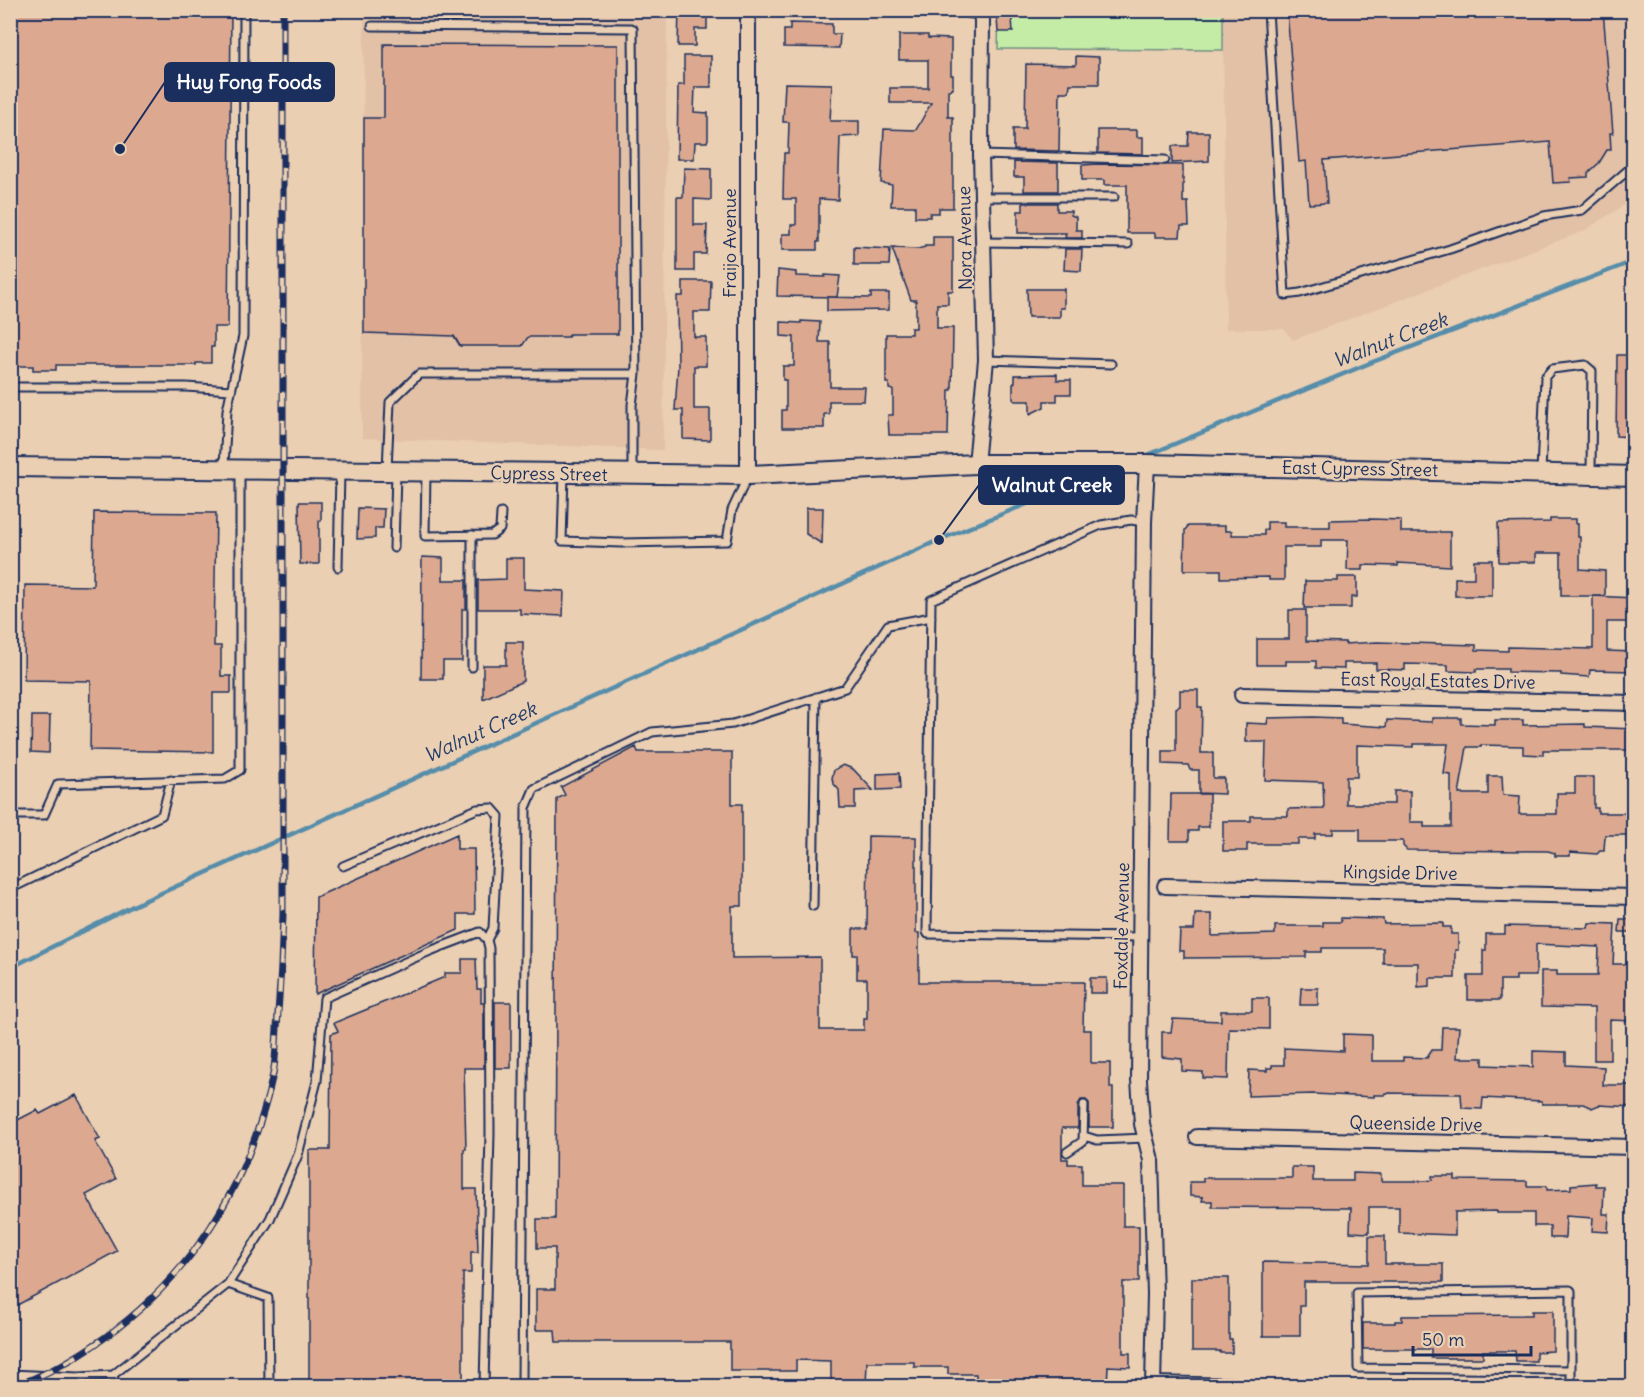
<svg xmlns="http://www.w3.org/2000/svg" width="1644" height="1397" viewBox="0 0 1644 1397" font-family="Delius,sans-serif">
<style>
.built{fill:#e2c1a7}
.green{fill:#c5eca7;stroke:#708e82;stroke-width:1.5}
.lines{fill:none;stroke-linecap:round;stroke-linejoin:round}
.stream{stroke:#568daa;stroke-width:4.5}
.building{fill:#dca990;stroke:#1b2f5e;stroke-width:1.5;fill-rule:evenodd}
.lane-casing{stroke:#1b2f5e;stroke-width:11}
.street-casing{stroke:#1b2f5e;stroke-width:18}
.secondary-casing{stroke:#1b2f5e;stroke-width:22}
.lane{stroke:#ebcfb2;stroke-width:7}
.street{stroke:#ebcfb2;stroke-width:14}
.secondary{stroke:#ebcfb2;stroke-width:18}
.rail-casing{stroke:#1b2f5e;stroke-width:7}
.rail{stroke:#ebcfb2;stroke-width:4.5;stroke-dasharray:14;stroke-linecap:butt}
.labels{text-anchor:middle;stroke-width:4.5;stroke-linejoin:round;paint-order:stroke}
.street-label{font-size:18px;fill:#1b2f5e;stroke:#ebcfb2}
.water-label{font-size:20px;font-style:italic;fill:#253f6b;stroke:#ebcfb2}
.leader{fill:none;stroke:#1b2f5e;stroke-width:2}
.callout-dot{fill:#1b2f5e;stroke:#ebcfb2;stroke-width:2}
.callout{fill:#1b2f5e;stroke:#1b2f5e;stroke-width:2}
.callout-label{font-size:20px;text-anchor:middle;font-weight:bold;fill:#fff}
</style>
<rect width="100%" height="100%" fill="#ebcfb2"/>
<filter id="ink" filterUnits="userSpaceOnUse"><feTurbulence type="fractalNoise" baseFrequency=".0167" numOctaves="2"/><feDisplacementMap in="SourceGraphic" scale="12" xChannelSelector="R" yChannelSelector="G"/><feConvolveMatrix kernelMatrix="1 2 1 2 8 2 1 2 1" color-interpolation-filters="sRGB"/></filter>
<g filter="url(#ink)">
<path class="built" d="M364,11H667L663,450L362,438Z
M1223,11H1633V199L1584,231L1293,340L1284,329H1226Z"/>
<path class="green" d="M999,11H1223V50L998,49Z"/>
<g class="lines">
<path class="stream" d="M1143,457L1370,363L1634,261
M10,968L135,905L545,719L939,540L1107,471"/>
</g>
<path class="building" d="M10,10H231L228,327H214V347H211V363H196V365H56V370H33V366H10Z
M679,10H707V29H695V46H678Z
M1287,10H1603L1613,133H1610L1611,150H1607L1599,163L1588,173V177L1570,178L1571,182L1553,183L1550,142L1324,160L1327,203L1309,204L1306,161L1299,162Z
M1010,17L1012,18L1013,32H998L997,18Z
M790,23L832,24V34H840L839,48L784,47V30H790Z
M899,35H928V38L951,39V75H953V89L948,90V117H953V208H939V213H930V217H915V206H891L892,185L881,183L884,129L916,130L931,103H890V88H928V60H899Z
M384,44L618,45V334H570L568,337H528L522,346H460L454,336L364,333V118H384Z
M684,56H711V87H695L694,112L708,113V139L707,142H695L694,159H677L678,85H684Z
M1076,56L1099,57V84H1070L1069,92H1060L1059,151L1014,150V146H1013V129H1025L1026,64L1076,65Z
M785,83L832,84L830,121H859V136L840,137L838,200L819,199V242H817V250H782V234H791V225H796V199H783L784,153H788L789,122H783Z
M1098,130H1137V137H1143V154L1098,153Z
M1189,132H1209V161L1172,163V146H1188Z
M1014,162L1058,163V191H1024V177H1014Z
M1098,164L1183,165V202H1188L1189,226H1181L1180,237H1155V233H1127V185H1104V180H1082V165Z
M684,168L711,169V200L694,199V225H707L706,254H694V271H677V197H683Z
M1023,203H1057V211H1071V215L1076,217V230H1082V238H1065L1066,233H1018V211H1023Z
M933,237H953V291H948V304H937V328H953L952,390H949L948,435H889L888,415H893V390L889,389V383H886V334H911V328H916V300H911L892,248L918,249L925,247V246H933Z
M854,247L890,249L889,265H854Z
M1065,249H1082L1081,271L1064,270Z
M778,270L796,272V276L825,277V275L840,276L837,297L777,296Z
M683,281H711L710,312H694V337H706V366H694V409H710V440L683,439V410H675L678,366L677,296H683Z
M1027,289H1064V308H1060V317H1028Z
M871,293H889V310L827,311V297L871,298Z
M801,321L820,322L819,342H830V387H865L864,401H829V414H824V428H782V410H786V380H783V366H794V337L781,336V322L801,323Z
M1617,355H1634V437L1616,436Z
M1057,374V380H1071V394H1057V401H1044V407L1030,414V401H1015L1013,399V384L1015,382V375Z
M299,502H321V521H319V564H300Z
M358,508L384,509L383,528H375V538L357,539Z
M806,508H823L822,544L806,534Z
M94,512L216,513L214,646H221V676H231V693H213V752L90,750L91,681L24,680L25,585L93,586Z
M1372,519L1401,520V532H1450V566L1398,563V566L1363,565V570H1347L1348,540H1321V547H1284V580H1269V577L1221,578V570H1184L1185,530L1188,526H1225V531H1232V535H1264V530H1267V522H1284V527H1330V520Z
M1550,519H1576V524H1578V537H1580V569L1605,571V596H1561V553H1536V562H1499L1498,523L1550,522Z
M422,557L443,558V580H466V609H462V661H443V679H421Z
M506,558H524V589L564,591L563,616L520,614V609H478V580L506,579Z
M1474,560H1492V596H1455V578H1474Z
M1338,577H1357V597H1351V608H1304L1305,581H1338Z
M1593,596L1634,598V622H1607V651L1634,652V671L1590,670L1589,677L1561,675V673L1508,672V669H1476V672L1448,671V665L1405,664V670L1376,669V663H1344V669L1316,668V661H1286V665H1257V639H1289V610H1306V641L1345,642V644L1377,642L1476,645V650L1508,651V647L1593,649Z
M506,642H523V681L483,699V665H506Z
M1180,690H1198V707H1202L1201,753H1213V778H1224V794L1199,793V770H1190L1188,765L1163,764V751H1176V708L1180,706Z
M32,716H50L49,753L31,752Z
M1313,717L1341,718V724L1386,727L1387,720L1432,722V718H1461V724L1495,725V720H1523V725L1585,724V727L1634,729V750H1543V755L1523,754V746L1481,745V747H1467L1459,794H1488V776H1502L1503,795L1520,796L1519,814H1557V793H1575V777H1594V808H1598V813H1634V835H1605L1604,851H1600L1597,854L1570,852V856H1555V853L1548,851L1407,850L1403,846V841H1360V829H1333V834H1315V839H1298V844H1247V851H1223V821H1251V816H1288V809L1324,808L1323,782L1265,780L1266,742H1246V723L1267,724L1268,718ZM1414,744H1448L1444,774L1451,775V827H1424V822H1410V791H1394V804H1346V777H1357V745L1414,747Z
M636,747L638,752H732V804H742V906H732V958L820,957V1030H864V1018H867V979H857V955H853V929H867L868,836L916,837V933H919V982H1084L1083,1030H1091V1063H1110V1088H1113V1127H1089V1103L1086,1100H1081L1078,1105V1128H1062V1159H1068V1164H1082V1185H1123V1226H1139V1282H1123V1353H1130V1367L1108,1366L1107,1386H990V1379H976V1374H948V1367H914V1362H867L866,1386H831V1361L796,1360V1371H730V1342H556L555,1330H536V1289H555V1248H537V1219H555L557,799L565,795L561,787Z
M843,765L853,769L873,790L855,791V808H840L839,790L833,783L832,778L834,770Z
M899,773L900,789L877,790V774Z
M1171,794H1209V827H1198V831H1189V841H1170Z
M457,834V849H474L475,914H458V930L315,994L316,897Z
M1195,914H1212V936L1275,934V926H1323V922H1341V918L1383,919L1384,924L1443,923V927H1451V934H1458V950H1455V978H1430V986L1418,987V963H1383V948H1322V952H1306V957L1184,958V951H1179L1180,930H1194Z
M1620,919H1634V932H1619Z
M1589,923L1615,924L1613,964H1634V1021L1610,1020V1060H1594V1008L1541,1007V971H1557V975H1598L1599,947L1536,944V976H1516V980H1500V1000H1468V976H1483V950H1486V934H1505V926L1588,928Z
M462,959H476L477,989H481V1003H484V1068H464L466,1149H464V1189H476L478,1252H471V1273H463V1386H309V1150H330L331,1034L338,1031L334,1023L445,977V973H462Z
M1090,978H1107V993H1090Z
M1301,988H1318V1005H1300Z
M1252,998H1269V1029L1229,1028L1228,1079L1203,1078V1072L1182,1071V1059L1162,1057V1032H1171L1173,1019L1221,1021V1011H1252Z
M495,1002H511V1068H495Z
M1442,1027H1459L1457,1058H1483V1065L1533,1067V1051L1566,1052V1065L1604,1067L1603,1085H1634V1107L1599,1105L1592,1108L1583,1104H1542V1101L1483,1098L1482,1109L1462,1108L1461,1094L1385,1093V1095H1374V1097L1313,1094L1248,1096L1249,1070L1267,1071V1068H1272V1065H1284V1048L1343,1051V1034L1372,1035V1061H1403V1057L1427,1058L1432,1050H1441Z
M76,1095L100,1139L95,1141L116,1179L86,1195L117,1251L10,1309V1124L37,1110L40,1114Z
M1292,1167H1313V1181H1353V1173L1381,1174V1181H1425L1432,1180V1176H1455V1180L1527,1181V1186H1547V1190L1571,1189V1185L1596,1183V1186H1604L1603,1214H1609L1608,1232L1592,1231L1593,1218L1566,1216L1565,1238H1550V1226H1534V1213H1497V1211L1455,1212V1235L1399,1233V1207H1369V1233L1350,1232L1351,1208L1212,1207V1201H1202L1203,1197L1190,1196V1182H1203V1178H1292Z
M1369,1236H1385V1264H1443V1282H1304V1306H1300V1336H1263V1262L1369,1264Z
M1192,1278H1229V1339H1232V1353H1220V1351H1192Z
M1532,1311H1553V1351L1536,1352V1361H1516L1515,1351H1483V1358H1431V1349H1363V1323H1395V1321H1402V1316L1532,1315Z"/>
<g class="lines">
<g class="lane-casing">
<path id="lane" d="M1268,10L1285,295L1300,293L1450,249L1544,216L1582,210L1634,165
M372,26L631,28L633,29L636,374L632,405V472
M981,155L1165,160
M982,197H1114
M982,242L1128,244
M986,360L1111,364
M10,387H186L231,390
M224,467L227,410L243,336L244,10
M387,470L390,402L419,374H636
M426,472L425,536L492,535L500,529L501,513
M1541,473L1545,377L1552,369L1585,365L1592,371L1591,473
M564,474L562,541L621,543L727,541L732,510L747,478
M472,535V667
M394,548L396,472
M338,567L340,472
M10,815H44L58,784L225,779L240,770V470
M343,866L477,809L492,808L499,816L493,928L487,940
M10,889L162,815L171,780
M813,906L816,697
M1140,937L928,934L927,932L931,600L1101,525L1131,520L1144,522
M1084,1136L1097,1140L1146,1138
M1067,1152L1083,1141L1084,1105
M228,1284L268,1298L269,1386
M1571,1370L1358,1368L1357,1293L1570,1290L1571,1291V1386
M10,1374L79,1377L113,1375L228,1284L270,1219L298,1155L317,1081L324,998L430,951L480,932L487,940L489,948L490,1133L484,1386
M113,1375L115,1386
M525,1386L522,1382L526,808L534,789L652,732L733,724L845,688L888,625L931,617"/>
</g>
<g class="street-casing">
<path id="street" d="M748,10V475
M969,10L980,11L982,20L981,155L986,360L976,464
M1147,464L1144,522L1139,1080L1142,1124L1151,1160L1155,1294L1153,1386
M1242,695L1634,703
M1165,886L1634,897
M1197,1137L1634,1147
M1155,1384L1236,1386"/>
</g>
<g class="secondary-casing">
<path id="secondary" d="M10,467L748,475L976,464H1147L1634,476"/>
</g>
<use href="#lane" class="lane"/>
<use href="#street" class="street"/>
<use href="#secondary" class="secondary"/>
<g class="rail-casing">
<path id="rail" d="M14,1386C41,1377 67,1363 91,1347C188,1283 249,1187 273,1074C276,1059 276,1043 277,1028C280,990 282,952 283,914V10"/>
</g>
<use href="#rail" class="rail"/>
</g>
</g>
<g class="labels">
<g class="street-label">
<text transform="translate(965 238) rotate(-91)" y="6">Nora Avenue</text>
<text transform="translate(730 243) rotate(-90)" y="6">Fraijo Avenue</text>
<text transform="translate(1360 469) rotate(1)" y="6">East Cypress Street</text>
<text transform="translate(549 474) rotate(1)" y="6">Cypress Street</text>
<text transform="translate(1438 681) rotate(1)" y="6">East Royal Estates Drive</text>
<text transform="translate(1400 873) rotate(1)" y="6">Kingside Drive</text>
<text transform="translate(1122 926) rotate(-89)" y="6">Foxdale Avenue</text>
<text transform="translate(1416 1124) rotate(1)" y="6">Queenside Drive</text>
</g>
<g class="water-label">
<text transform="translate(1390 340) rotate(-21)" y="7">Walnut Creek</text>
<text transform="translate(480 732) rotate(-24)" y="7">Walnut Creek</text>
</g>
</g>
<path class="leader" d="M120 149L165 82M939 540L979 485"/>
<g class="callout-dot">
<circle cx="120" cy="149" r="6"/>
<circle cx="939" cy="540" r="6"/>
</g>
<g class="callout">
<rect x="165" y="63" width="169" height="38" rx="6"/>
<rect x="979" y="466" width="145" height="38" rx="6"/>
</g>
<g class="callout-label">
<text x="249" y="89">Huy Fong Foods</text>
<text x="1052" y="492">Walnut Creek</text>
</g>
<rect width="1644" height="1397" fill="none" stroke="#ebcfb2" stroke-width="36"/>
<rect x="18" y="18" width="1608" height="1361" fill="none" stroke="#1b2f5e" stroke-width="2" filter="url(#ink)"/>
<path d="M1413 1346v9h118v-9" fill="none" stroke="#1b2f5e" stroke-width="3"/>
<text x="1422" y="1346" font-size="18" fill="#1b2f5e" stroke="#ebcfb2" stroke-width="4.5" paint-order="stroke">50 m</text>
</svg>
